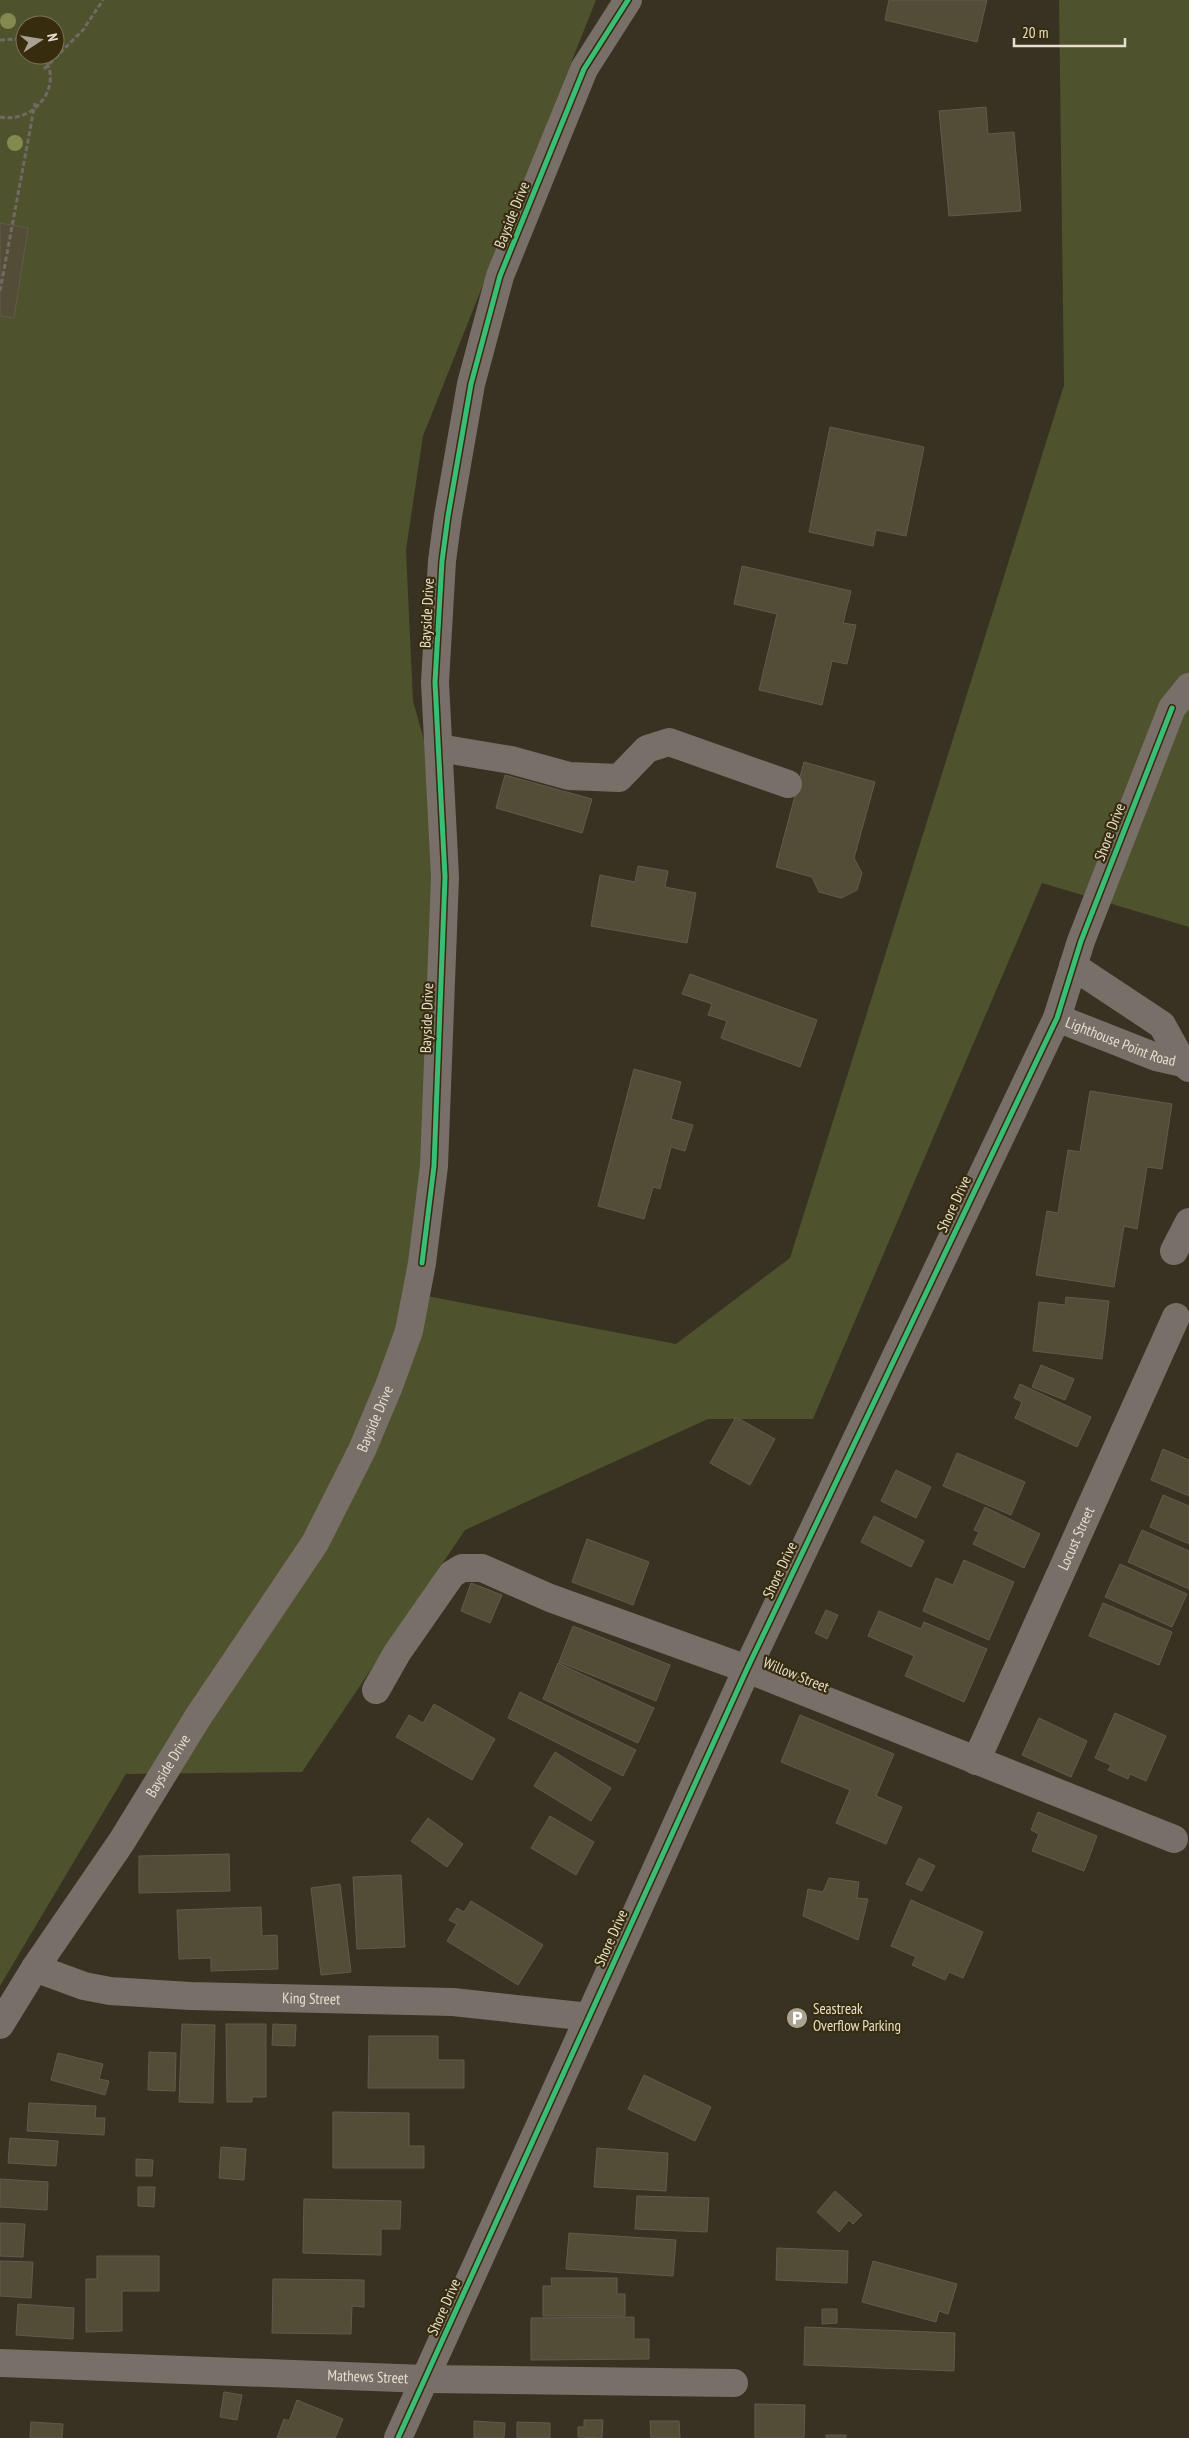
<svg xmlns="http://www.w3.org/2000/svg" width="1189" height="2438" viewBox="0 0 1189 2438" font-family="'PT Sans Narrow',sans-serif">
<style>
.green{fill:#4e522d;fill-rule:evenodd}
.building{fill:#534c37;stroke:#615b4e}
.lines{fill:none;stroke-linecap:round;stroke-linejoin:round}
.path{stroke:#706a62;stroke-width:3;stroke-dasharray:5 2.5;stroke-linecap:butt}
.minor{stroke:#776f68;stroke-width:28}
.cycleway-casing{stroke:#372c0e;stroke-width:8}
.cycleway{stroke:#3abd76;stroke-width:5}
.tree{fill:#84894f}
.labels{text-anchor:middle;stroke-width:4.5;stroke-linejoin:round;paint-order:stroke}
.street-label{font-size:15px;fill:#e6dfce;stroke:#372c0e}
.poi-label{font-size:15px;fill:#e6dfce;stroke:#372c0e;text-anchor:start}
</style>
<rect width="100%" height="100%" fill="#383222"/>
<path class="green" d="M0,0H596L423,436L406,550L413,701L448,825L422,1295L676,1344L790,1258L1064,385L1059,0H1189V927L1042,883L813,1419H708L465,1530L302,1772L126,1774L0,1986ZM25,25H55V55H25Z"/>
<path class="building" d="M889,0H987L977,42L885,20Z
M986,107L988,134L1014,132L1021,211L949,216L939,111Z
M0,223L28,228L14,318L0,316Z
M830,427L924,447L906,536L876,530L873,546L809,532Z
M742,566L851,591L843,623L856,625L847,664L832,661L822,705L759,690L777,614L734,604Z
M804,762L875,782L854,858L862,873L857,890L841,898L819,892L812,877L776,867Z
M505,775L592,799L582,833L496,808Z
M638,866L668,871L665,887L696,893L687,943L591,926L600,875L635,882Z
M690,974L817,1020L800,1067L721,1038L727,1021L708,1015L712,1004L682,994Z
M634,1069L681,1082L671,1119L693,1125L685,1151L671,1147L660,1189L653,1187L644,1219L598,1206Z
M1090,1091L1172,1104L1162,1169L1147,1167L1137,1229L1124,1226L1114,1287L1036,1275L1047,1211L1058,1213L1068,1150L1080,1152Z
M1066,1297L1109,1301L1102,1359L1033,1351L1039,1302L1065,1305Z
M1041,1365L1074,1379L1065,1400L1032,1387Z
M1020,1384L1091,1417L1077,1447L1015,1418L1022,1402L1014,1398Z
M736,1417L775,1439L750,1485L710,1463Z
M1163,1449L1189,1460V1496L1151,1480Z
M957,1453L1025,1482L1011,1515L943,1486Z
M896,1470L931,1487L916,1518L881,1501Z
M1163,1495L1189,1506V1544L1150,1527Z
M985,1507L1040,1534L1024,1568L973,1544L979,1532L974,1530Z
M874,1516L924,1541L911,1567L861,1542Z
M1142,1530L1189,1551V1589L1128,1562Z
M587,1539L649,1562L633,1605L572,1582Z
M964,1560L1014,1582L989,1640L923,1611L936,1578L953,1585Z
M1120,1564L1187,1594L1172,1627L1105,1597Z
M471,1583L502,1595L490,1623L461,1611Z
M1103,1603L1172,1632L1159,1665L1089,1636Z
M826,1610L838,1615L827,1639L815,1633Z
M879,1611L921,1629L924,1622L987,1649L964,1702L905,1676L914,1656L868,1636Z
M573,1626L670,1665L656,1701L559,1662Z
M558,1663L654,1708L638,1743L543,1699Z
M520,1692L636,1750L623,1776L508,1718Z
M434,1704L495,1739L472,1780L396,1737L409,1715L423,1723Z
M1115,1713L1166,1736L1146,1781L1130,1774L1128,1779L1108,1770L1111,1765L1095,1758Z
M800,1715L894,1754L876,1796L902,1807L886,1844L836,1823L850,1790L781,1762Z
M1039,1718L1087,1741L1071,1777L1022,1755Z
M555,1752L611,1788L591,1821L534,1786Z
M1038,1812L1097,1836L1084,1871L1032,1851L1039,1834L1031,1830Z
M550,1816L594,1842L576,1875L531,1848Z
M428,1818L463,1844L447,1867L411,1841Z
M229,1854L230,1891L139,1893V1856Z
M919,1858L935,1866L922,1891L906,1884Z
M401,1875L405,1947L357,1949L353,1877Z
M829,1878L859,1882L857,1898L868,1899L858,1940L803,1916L808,1889L823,1892Z
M340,1884L351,1972L321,1975L311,1888Z
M911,1900L983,1932L963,1978L949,1972L945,1980L912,1965L916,1957L891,1946Z
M471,1901L543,1945L518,1985L447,1941L457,1924L449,1920L457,1908L464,1912Z
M261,1907L262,1936L277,1935L278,1969L211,1971V1958L179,1959L177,1910Z
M182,2024L215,2025L213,2103L179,2102Z
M226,2024H266V2097H252V2102H227Z
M273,2024L296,2025L295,2046L272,2045Z
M369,2036H438V2060H464V2088H368Z
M149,2052L176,2053L175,2091L148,2090Z
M58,2053L103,2064L99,2079L109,2081L105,2095L51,2080Z
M644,2075L711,2107L695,2141L628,2109Z
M29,2103L96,2106L95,2118H105L104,2135L27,2131Z
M333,2112L409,2113V2146H424V2168H333Z
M10,2138L58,2141L56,2166L8,2163Z
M221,2147L246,2149L244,2180L219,2178Z
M597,2148L668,2153L666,2191L594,2187Z
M136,2159L153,2160L152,2176H136Z
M0,2179L48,2182L47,2210L0,2207Z
M138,2187H155L154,2207L138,2206Z
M835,2191L862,2215L853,2224L849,2220L839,2232L817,2212Z
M637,2196L709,2198L707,2232L635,2229Z
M304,2199L401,2201L400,2229H381V2255L303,2253Z
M0,2223L25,2224L23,2257L0,2256Z
M569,2233L676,2240L673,2276L566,2269Z
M777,2248L848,2251L847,2283L776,2280Z
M97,2256H159V2291H122V2331L86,2332V2279H97Z
M0,2261L33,2262L31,2298L0,2296Z
M873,2261L957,2284L948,2314L939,2311L936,2322L862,2302Z
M551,2278H617V2294H625V2316H543V2286H552Z
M273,2279L364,2280V2307L352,2306L351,2334L272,2333Z
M18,2304L74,2308L73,2339L16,2335Z
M822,2309H837V2323L822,2324Z
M634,2317V2339H649V2359L531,2360V2318Z
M805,2327L955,2333L954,2371L804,2365Z
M224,2392L242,2395L237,2420L220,2417Z
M297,2400L343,2419L335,2438H277L284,2419L289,2421Z
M755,2404L805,2405L804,2438H755Z
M584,2420H603L602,2438L578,2437V2427H584Z
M474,2421L505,2423L504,2438H474Z
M650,2421H679L680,2438H651Z
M31,2422L63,2424L62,2438H30Z
M517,2422L550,2423V2438H517Z
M826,2435H846V2438H826Z"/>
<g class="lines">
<path class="path" d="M0,40L16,39L25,42
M44,69L83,30L103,0
M0,117C34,124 66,85 42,55
M0,291L35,103"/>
<g class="minor">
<path d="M439,748L511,760L569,776L619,778L647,749L669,742L788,784"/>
<path d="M1073,966L1162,1025L1183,1063L1189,1068"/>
<path id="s1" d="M1057,1018L1156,1057L1183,1063"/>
<path d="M1174,1251L1189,1222"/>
<path d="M376,1690L397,1653L452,1574L462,1568H482L550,1598L747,1669L1174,1839"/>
<path id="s2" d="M976,1761L1176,1317"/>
<path id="s3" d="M35,1968L84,1986L110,1991L190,1996L453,2002L589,2017"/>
<path id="s4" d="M0,2025L35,1968L122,1841L198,1717L315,1543L362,1450L389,1386L409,1331L422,1263L434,1166L445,877L435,682L442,561L448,516L471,384L500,276L584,69L628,0"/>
<path id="s5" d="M0,2363L425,2379L734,2383"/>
<path d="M398,2438L747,1669L1057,1018L1081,941L1172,708L1189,687"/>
</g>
<g class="cycleway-casing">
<path id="cycleway" d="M422,1263L434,1166L445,877L435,682L442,561L448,516L471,384L500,276L584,69L628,0
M398,2438L747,1669L1057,1018L1081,941L1172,708"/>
</g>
<use href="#cycleway" class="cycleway"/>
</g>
<g class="tree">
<circle cx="8" cy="21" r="8"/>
<circle cx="15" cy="143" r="8"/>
</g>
<defs>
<g id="parking-disc" transform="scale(1.125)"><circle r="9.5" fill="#a9a292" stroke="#372c0e"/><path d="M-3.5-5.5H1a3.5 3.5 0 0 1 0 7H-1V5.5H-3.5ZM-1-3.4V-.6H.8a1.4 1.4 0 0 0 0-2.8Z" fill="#fff"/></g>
</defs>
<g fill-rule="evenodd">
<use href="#parking-disc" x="797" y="2018"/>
</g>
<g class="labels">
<g class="street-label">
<text transform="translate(512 215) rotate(-68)" y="5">Bayside Drive</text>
<text transform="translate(427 613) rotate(-87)" y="5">Bayside Drive</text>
<text transform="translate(1110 832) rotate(-69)" y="5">Shore Drive</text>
<text transform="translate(427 1018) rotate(-88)" y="5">Bayside Drive</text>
<text dy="5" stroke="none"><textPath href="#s1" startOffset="68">Lighthouse Point Road</textPath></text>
<text transform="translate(954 1204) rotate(-65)" y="5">Shore Drive</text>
<text dy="5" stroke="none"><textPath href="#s4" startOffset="714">Bayside Drive</textPath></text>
<text dy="5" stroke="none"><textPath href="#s2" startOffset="244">Locust Street</textPath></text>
<text transform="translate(780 1570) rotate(-65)" y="5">Shore Drive</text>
<text transform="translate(796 1675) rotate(22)" y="5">Willow Street</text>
<text dy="5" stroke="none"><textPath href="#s4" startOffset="309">Bayside Drive</textPath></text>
<text transform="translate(611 1938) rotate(-66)" y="5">Shore Drive</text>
<text dy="5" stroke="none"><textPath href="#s3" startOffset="280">King Street</textPath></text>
<text transform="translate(444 2307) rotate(-66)" y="5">Shore Drive</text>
<text dy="5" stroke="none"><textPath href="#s5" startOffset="368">Mathews Street</textPath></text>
</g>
<g class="poi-label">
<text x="813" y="2014">Seastreak<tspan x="813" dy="17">Overflow Parking</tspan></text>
</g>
</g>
<g transform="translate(40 40) rotate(78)"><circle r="24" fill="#372c0e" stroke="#7d745b"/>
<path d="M0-4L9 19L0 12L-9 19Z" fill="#a9a292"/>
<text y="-8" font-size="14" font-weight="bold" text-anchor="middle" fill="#e6dfce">N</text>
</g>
<path d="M1014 38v8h111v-8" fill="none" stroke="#e6dfce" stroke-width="2.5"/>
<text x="1022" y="38" font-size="15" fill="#e6dfce" stroke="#372c0e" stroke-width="4" paint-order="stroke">20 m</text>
</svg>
